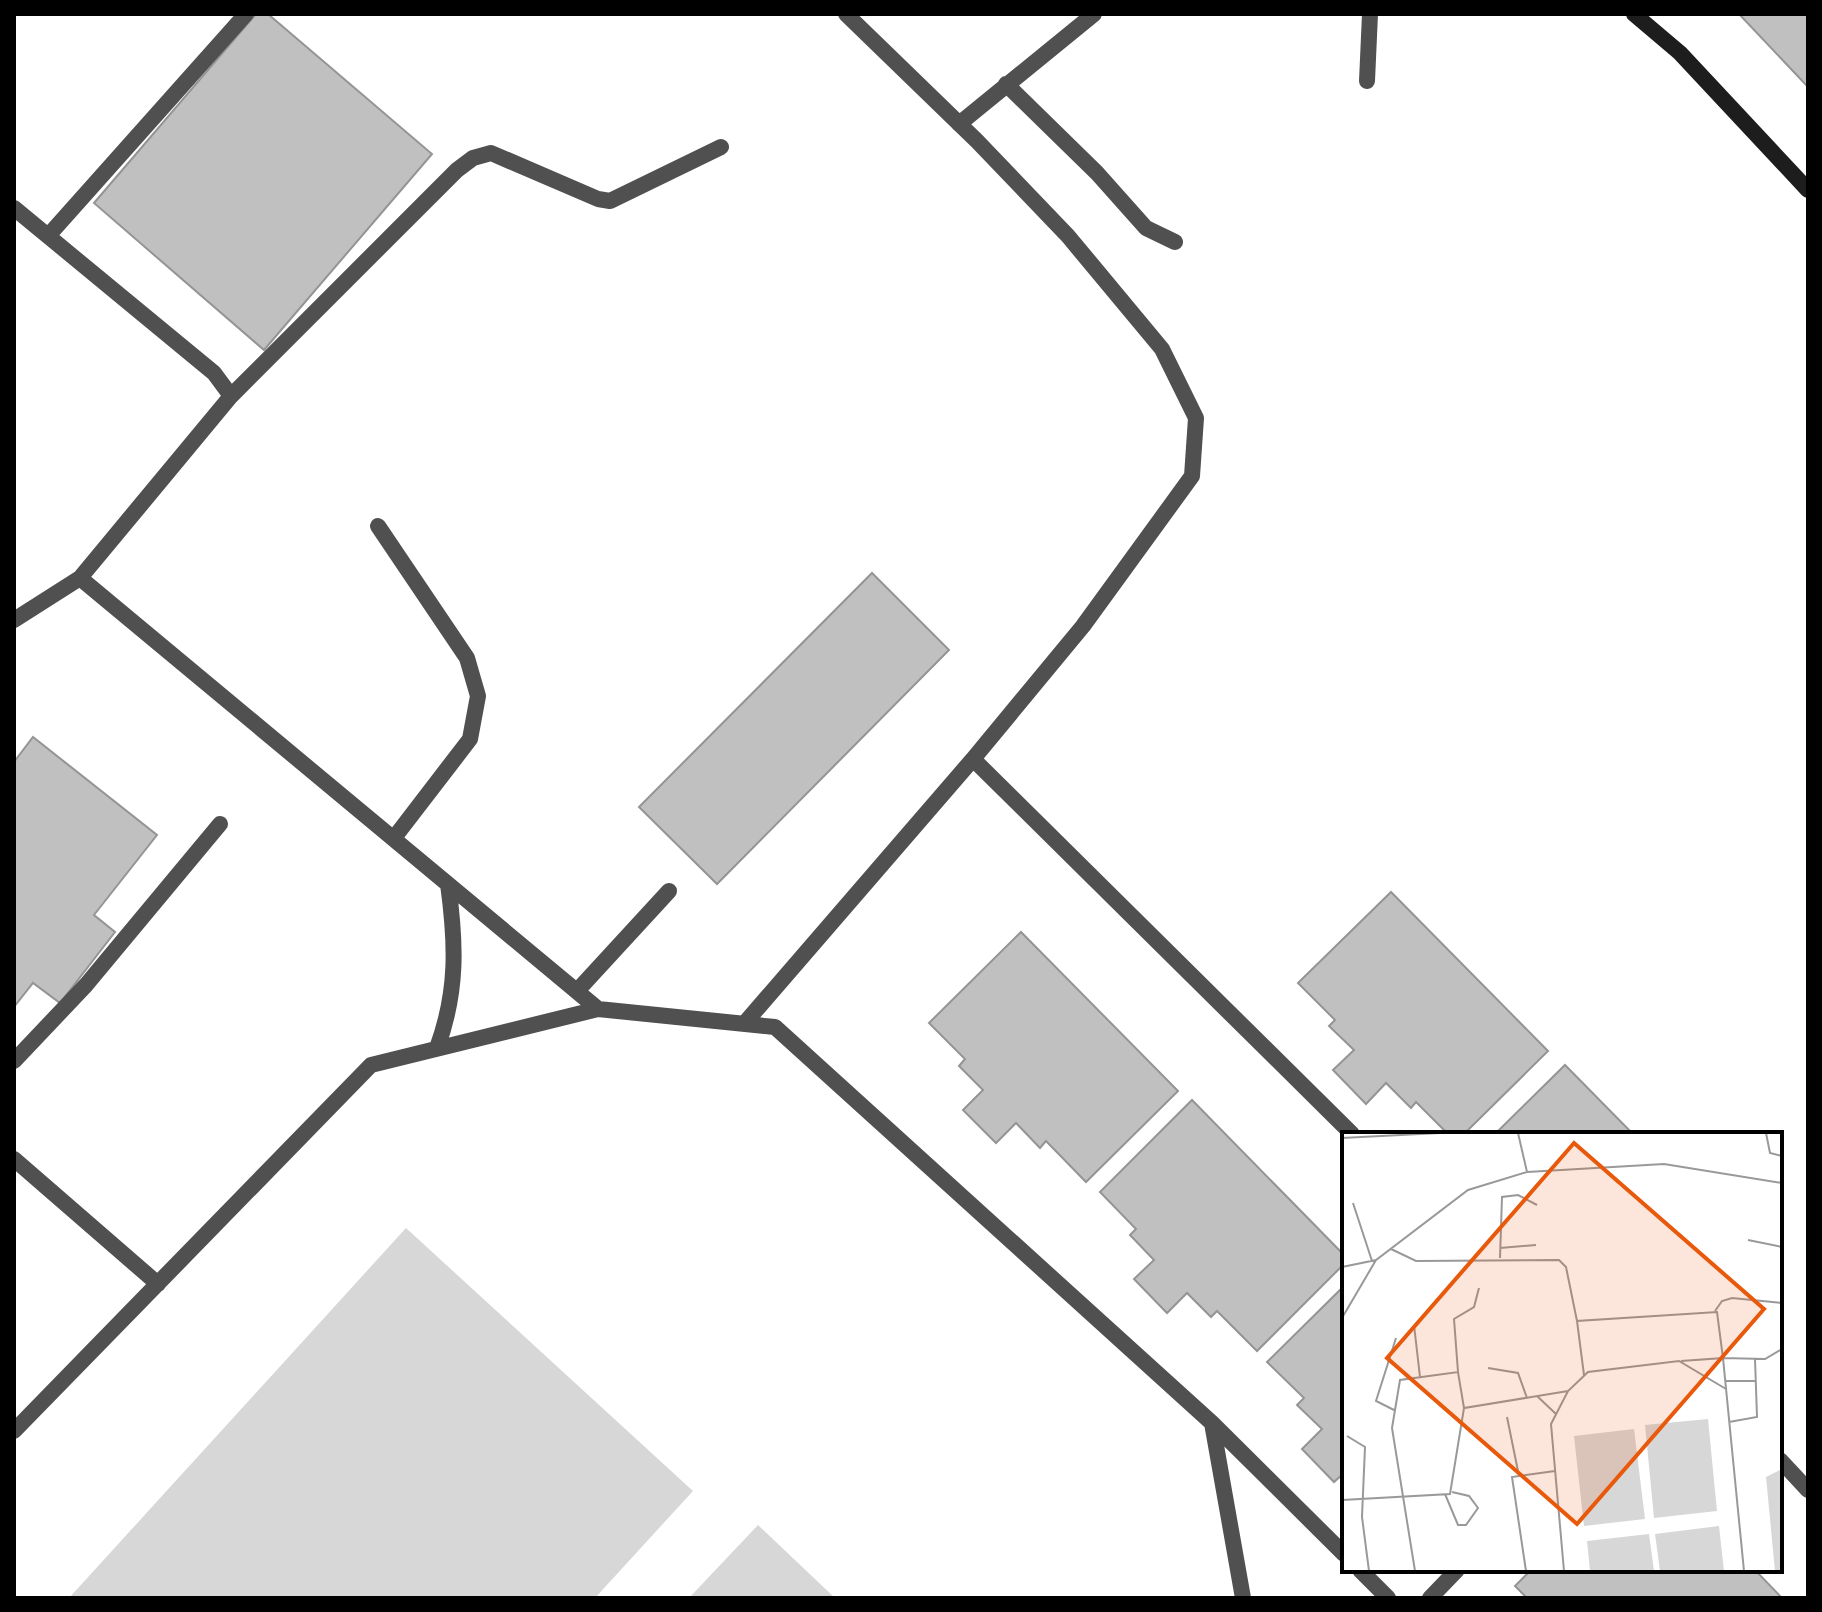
<svg xmlns="http://www.w3.org/2000/svg" width="1822" height="1612" viewBox="0 0 1822 1612" font-family="'PT Sans Narrow',sans-serif">
<style>
.green{fill:#d7d7d7}
.building{fill:#c0c0c0;stroke:#949494;stroke-width:2}
.lines{fill:none;stroke-linecap:round;stroke-linejoin:round}
.service{stroke:#505050;stroke-width:16}
.secondary{stroke:#1d1d1d;stroke-width:16}
.inset-road{fill:none;stroke:#999;stroke-width:2}
.view{fill:#e8590c;fill-opacity:0.15;stroke:#e8590c;stroke-width:4}
.inset-edge{fill:none;stroke:#000;stroke-width:4}
</style>
<rect width="100%" height="100%" fill="#fff"/>
<path class="green" d="M406,1228L693,1491L595,1598H69Z
M758,1525L835,1598H689Z"/>
<path class="building" d="M256,14H268L432,154L264,350L94,203Z
M1739,14H1808V87Z
M872,573L949,650L717,884L639,807Z
M33,737L157,835L94,915L115,932L60,1003L33,983L14,1007V762Z
M1391,892L1548,1051L1464,1134H1448L1416,1102L1411,1108L1386,1083L1366,1104L1333,1070L1354,1050L1329,1026L1335,1020L1298,983Z
M1021,932L1178,1091L1086,1182L1046,1141L1040,1148L1016,1123L996,1143L963,1110L983,1090L959,1066L965,1059L929,1023Z
M1565,1065L1633,1134H1495Z
M1192,1100L1344,1255V1264L1257,1351L1217,1311L1211,1317L1187,1293L1167,1313L1134,1279L1154,1260L1130,1235L1136,1229L1100,1192Z
M1344,1286V1473L1334,1482L1302,1449L1322,1429L1297,1405L1304,1398L1267,1362Z
M1531,1570H1755L1782,1598H1527L1515,1586Z"/>
<g class="lines">
<path class="service" d="M846,14L977,141L1068,236L1162,349L1196,418L1192,476L1083,626L973,759
M1367,81L1370,14
M1006,84L1097,173L1146,228L1175,242
M959,124L1094,14
M14,208L214,373L231,396L80,578L598,1009
M48,236L246,14
M231,396L457,170L473,158L491,153L598,199L610,201L721,147
M378,526L467,658L478,696L470,739L394,838
M14,620L80,578
M577,991L669,891
M744,1024L973,759L1352,1134
M437,1048C458,991 456,943 448,884
M14,1061L86,985L220,824
M14,1159L158,1284
M1212,1423L1344,1554
M14,1431L371,1065L598,1009L775,1027L1212,1423L1243,1598
M1780,1460L1808,1490
M1360,1570L1388,1598
M1430,1598L1457,1570"/>
<path class="secondary" d="M1634,14L1680,53L1808,190"/>
</g>
<g transform="translate(1342 1132)">
<rect width="440" height="440" fill="#fff"/>
<path d="M366,287L375,379L312,386L303,293ZM292,297L303,387L242,394L232,304ZM440,337V439H433L424,345ZM377,394L382,439H318L313,402ZM307,402L312,439H248L245,409Z" fill="#d7d7d7"/>
<path class="inset-road" d="M176,1L185,40M424,1L428,21L440,24M0,6L98,1M11,71L30,129M406,108L440,115M158,116L194,113M49,117L74,129L217,128L224,135L235,189M158,126L160,65L176,63L195,73M0,135L34,128L126,58L185,40L322,32L440,51M373,179L380,169L390,166L440,171M0,186L34,128M72,193L78,245M146,236L176,241L185,266M116,240L112,187L132,175L137,156M242,243L235,189L375,180L381,226L339,229M383,249H414M195,264L214,282M52,278L34,269L54,206M165,285L177,344M387,290L415,285L413,227M5,304L23,315L20,385L27,439M103,362L116,393H124L136,376L127,364L110,360M0,368L108,362L122,276M73,439L50,296L58,248L116,240L122,276L226,259M184,439L170,345L213,339M222,439L209,292L226,259L246,240L337,229L384,257M402,439L381,226L423,227L440,217"/>
<path class="view" d="M232,11L422,177L235,392L45,226Z"/>
<rect width="440" height="440" class="inset-edge"/>
</g>
<rect width="1822" height="1612" fill="none" stroke="#000000" stroke-width="32"/>
</svg>
